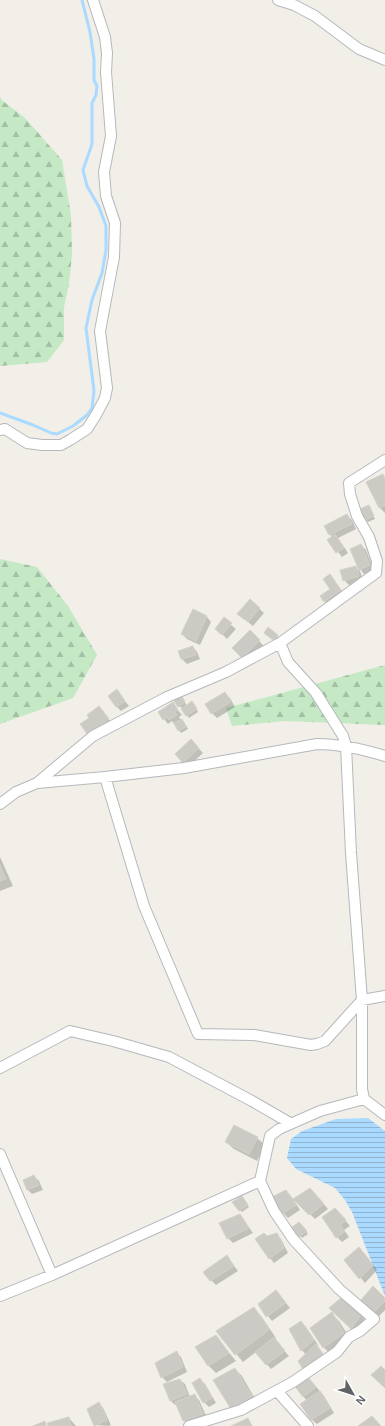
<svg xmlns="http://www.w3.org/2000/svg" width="385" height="1426" viewBox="0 0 385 1426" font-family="Helvetica,sans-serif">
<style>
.forest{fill:url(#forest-firs)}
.water{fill:url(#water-rules)}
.shadow{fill:#0003}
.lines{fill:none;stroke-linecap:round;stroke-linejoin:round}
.stream{stroke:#aadaff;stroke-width:3}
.building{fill:#cccac5;stroke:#d6d1c6}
.minor-casing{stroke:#b5b8bc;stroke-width:12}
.minor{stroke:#fff;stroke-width:10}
</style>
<defs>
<pattern id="forest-firs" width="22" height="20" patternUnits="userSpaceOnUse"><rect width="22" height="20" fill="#c5e8c5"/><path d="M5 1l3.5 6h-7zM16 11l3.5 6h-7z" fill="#a3c0a4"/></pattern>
<pattern id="water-rules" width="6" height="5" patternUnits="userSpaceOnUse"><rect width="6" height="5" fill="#aadaff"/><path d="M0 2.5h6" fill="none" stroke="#8eb4d2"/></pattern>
</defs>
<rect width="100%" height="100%" fill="#f1efe8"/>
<path class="forest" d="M0,97L3,101L25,118L62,160L71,216L72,255L69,284L64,307V340L47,362L0,366Z
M0,559L37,567L68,606L97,655L73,698L0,724Z
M385,665V725L284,721L232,726L226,708Z"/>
<path class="water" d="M368,1118L385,1131V1296L352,1212L345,1200L335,1188L296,1169L287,1158L291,1139L302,1131L336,1119Z"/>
<path class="shadow" d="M382,476L385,478V513L380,508Z
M369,506L375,519L368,522L366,520Z
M347,515L352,520L356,529L338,538L348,553L342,557L329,540L332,537L325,526Z
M361,545L366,550L374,570L364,574L360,569Z
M355,567L360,571L363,580L349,585L344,580Z
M330,575L345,595L329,606L325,601L331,589Z
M250,600L264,613L253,626L243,618Z
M194,611L207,617L211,622L200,645L187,639L182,634Z
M224,619L236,629L227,639L221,633Z
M250,632L264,646L248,662L234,648Z
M267,635L277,636L279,638L276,642Z
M193,647L197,652L200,659L187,664L182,659L180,651Z
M117,691L129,706L121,711L116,706Z
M225,694L230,698L235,707L217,718L212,713Z
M182,697L187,706L194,705L198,712L189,718L181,707L178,706Z
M172,703L182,715L179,717L181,720L184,722L188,729L181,733L172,721L168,724L164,719Z
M103,712L113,725L89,735Z
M191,740L203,753L188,767L176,754Z
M0,857L13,886L0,891Z
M257,1138L265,1145L257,1161L234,1149L226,1142Z
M34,1176L39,1181L43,1190L32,1194L27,1189Z
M286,1191L291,1196L300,1210L288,1218L283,1213Z
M315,1194L328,1209L315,1219L295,1199Z
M244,1200L249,1207L242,1212L240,1210Z
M340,1214L350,1226L344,1230L349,1237L342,1242L337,1237Z
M240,1215L253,1233L233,1243L228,1238Z
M301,1225L308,1234L302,1238L293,1228Z
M276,1234L281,1239L288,1253L274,1263L270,1258L267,1237Z
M364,1253L377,1270L365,1283L345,1260Z
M227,1257L238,1271L216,1285L211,1280Z
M280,1296L290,1308L272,1321L259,1305Z
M385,1300V1310L379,1316L367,1305Z
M254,1308L261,1316L276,1338L274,1339L289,1356L271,1369L256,1352L243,1362L217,1331Z
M330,1308L361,1315L365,1320L356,1333Z
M332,1314L339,1321L351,1340L331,1354L323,1347Z
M301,1322L306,1327L318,1345L317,1346L327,1359L310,1375L306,1355L302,1350Z
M216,1337L236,1361L216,1373L209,1366Z
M176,1352L181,1357L187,1372L167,1382L162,1377Z
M235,1369L242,1376L258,1404L231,1408Z
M180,1380L185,1384L190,1397L194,1395L199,1400L207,1418L189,1425L184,1420L177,1404L175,1405L170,1400Z
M200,1380L205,1384L216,1403L209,1407L204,1402L193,1383Z
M313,1383L324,1396L334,1413L317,1424L312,1420L302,1404L307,1401L295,1386Z
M99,1403L103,1408L111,1425L108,1426L95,1425Z
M69,1418L76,1426H49Z"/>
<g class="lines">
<path class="stream" d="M0,413L33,425L51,433L57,434L73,426L87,415L92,408L94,391L86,328L92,300L102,273L106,250V226L99,207L87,186L83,170L92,144V103L96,95L97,86L94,80V59L90,32L82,0"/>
</g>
<path class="building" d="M383,474L385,479V505L379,508L366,482Z
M369,505L374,516L365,520L360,509Z
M347,514L352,524L329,535L324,526Z
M335,534L344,548L336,553L327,540Z
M361,544L370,565L359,570L350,549Z
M356,566L359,576L343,581L340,570Z
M330,574L341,590L324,602L320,596L330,589L323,579Z
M250,599L260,608L248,622L237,614Z
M193,609L207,616L196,641L181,634Z
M224,617L232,623L222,635L215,629Z
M268,627L278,635L273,640L264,633Z
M250,630L260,640L242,658L232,648Z
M193,646L196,655L181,659L178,651Z
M117,689L125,701L116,707L108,696Z
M225,692L231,702L211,714L205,704Z
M180,693L185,702L178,707L172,698Z
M192,701L197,709L186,716L181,709Z
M173,702L178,710L175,712L177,715L169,720L167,717L163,720L158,712Z
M99,706L109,719L88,735L80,724L89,718L87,715Z
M182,719L186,727L178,731L174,723Z
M191,739L199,748L183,763L175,754Z
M0,865L6,879L0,881Z
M234,1125L258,1137L249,1154L225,1142Z
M34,1175L39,1185L27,1190L23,1180Z
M310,1188L324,1204L309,1215L293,1199Z
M286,1190L296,1205L282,1214L272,1197Z
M242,1196L248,1205L239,1211L232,1202Z
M335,1208L346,1220L340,1225L345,1232L336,1238L322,1217Z
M240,1214L249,1228L227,1239L219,1223Z
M299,1222L307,1231L299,1237L291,1228Z
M264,1233L267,1236L277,1233L284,1248L269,1259L255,1239Z
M359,1247L373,1265L359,1279L344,1260Z
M227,1255L234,1266L210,1281L203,1272Z
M373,1286L385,1298V1301L374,1312L361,1300Z
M276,1290L286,1303L266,1317L258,1304Z
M342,1297L361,1315L351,1329L329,1308Z
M254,1307L269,1330L235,1355L216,1331Z
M332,1312L344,1333L323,1348L310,1328Z
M301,1321L314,1340L301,1351L289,1329Z
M216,1335L229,1353L208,1366L195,1347Z
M274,1337L285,1351L266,1365L255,1352Z
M316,1344L323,1354L304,1371L298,1361Z
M177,1351L183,1367L161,1378L155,1363Z
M381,1366L385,1370V1388L371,1375Z
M235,1368L252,1396L231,1409L213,1380Z
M308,1377L316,1387L303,1397L294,1385Z
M200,1378L212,1398L203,1403L192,1383Z
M180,1379L187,1394L170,1401L163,1384Z
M320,1391L330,1408L311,1420L300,1404Z
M195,1394L203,1414L183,1421L175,1402Z
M99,1402L107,1420L94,1426L87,1409Z
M372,1416L381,1426H358Z
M69,1417L71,1426H48L47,1423Z
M248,1418L252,1426H231Z
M45,1421L46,1426H33Z"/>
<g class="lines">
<g class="minor-casing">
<path id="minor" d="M278,0L294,5L315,16L359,49L385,60
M0,430L5,429L27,443L42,445H61L70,440L87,429L96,415L105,398L107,388L100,331L114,257L115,223L106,196L104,172L111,136L106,72L107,53L105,37L93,0
M280,643L288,662L316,693L343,736L346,746L351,853L362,1000V1089L364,1099L385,1115
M105,777L144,906L198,1034L254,1035L311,1045L317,1044L325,1041L362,1000L385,996
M37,783L93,736L167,697L226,672L280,643L376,573L377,561L369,537L357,516L350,494L349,483L385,460
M0,804L16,792L37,783L105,777L184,768L317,744C340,744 362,749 385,756
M0,1068L70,1031L113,1041L169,1057L252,1101L290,1123
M0,1154L52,1275
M0,1296L52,1275L260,1181
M277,1391L308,1426
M189,1426L241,1410L293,1382L337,1352L349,1337L360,1331L374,1319L339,1289L293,1239L274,1211L260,1181L270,1136L279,1129L320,1111L364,1099"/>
</g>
<use href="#minor" class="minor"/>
</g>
<g transform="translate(353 1394) rotate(129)" stroke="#ffffff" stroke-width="3" paint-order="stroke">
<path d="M0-3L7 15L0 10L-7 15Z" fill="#5f6368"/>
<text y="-6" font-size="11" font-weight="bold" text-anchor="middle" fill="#5f6368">N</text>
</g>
</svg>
